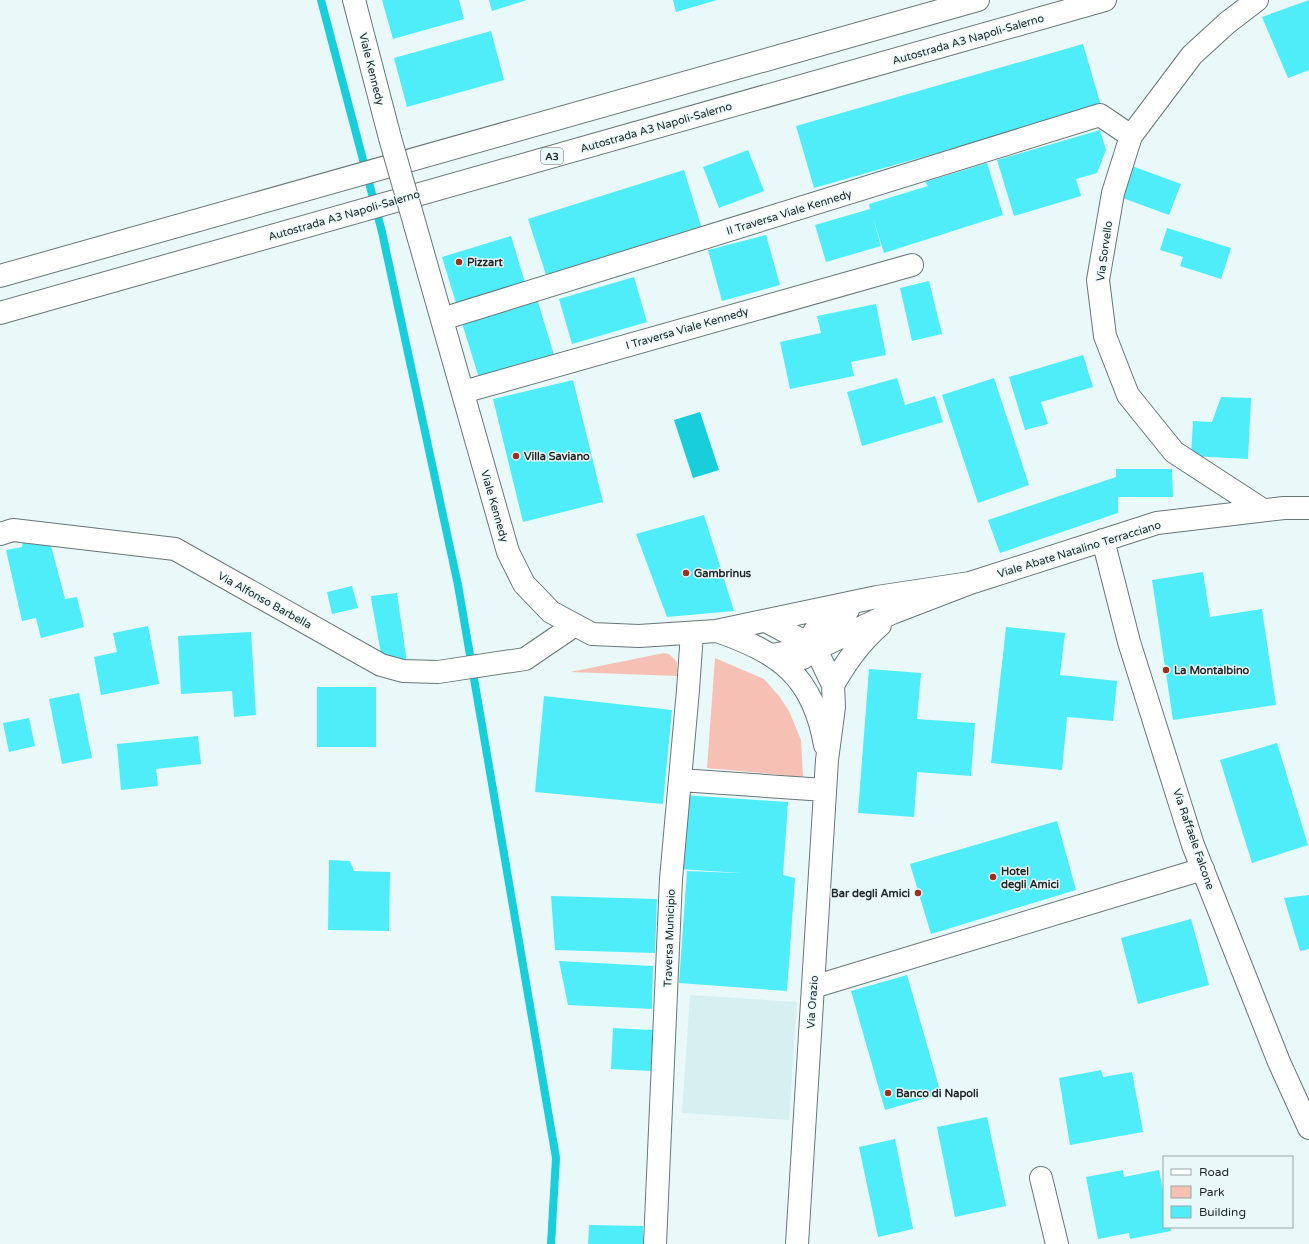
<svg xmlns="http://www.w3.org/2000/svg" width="1309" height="1244" viewBox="0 0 1309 1244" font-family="'Varela Round',sans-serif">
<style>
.built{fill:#d6eff1}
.green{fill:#f7c0b4}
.water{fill:#17ceda}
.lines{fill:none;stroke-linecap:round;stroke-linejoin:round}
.stream{stroke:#17ceda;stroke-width:8}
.building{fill:#4fedfa}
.minor-casing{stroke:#687677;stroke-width:24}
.highway-casing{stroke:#687677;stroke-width:24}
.minor{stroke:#fff;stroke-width:22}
.highway{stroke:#fff;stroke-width:22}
.minor-bridge-casing{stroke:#687677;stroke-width:24;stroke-linecap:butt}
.minor-bridge{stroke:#fff;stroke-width:22}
.poi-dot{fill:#9b311d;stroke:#e9f9fa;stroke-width:1.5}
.labels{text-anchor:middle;stroke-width:3;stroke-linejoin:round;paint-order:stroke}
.shield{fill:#e9f9fa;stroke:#5e6768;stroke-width:1}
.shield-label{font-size:10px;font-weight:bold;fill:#222829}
.street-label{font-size:11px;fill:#222829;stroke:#e9f9fa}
.poi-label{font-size:11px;font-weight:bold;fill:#222829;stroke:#e9f9fa;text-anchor:start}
</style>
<rect width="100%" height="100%" fill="#e9f9fa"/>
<path class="built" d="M690,995L797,1002L789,1120L682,1113Z"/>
<path class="green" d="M664,653L669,654L677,662V676L570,672Z
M715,658L764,679L779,696L789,711L801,740L803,777L707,768Z"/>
<path class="water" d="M700,412L719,470L693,478L674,420Z"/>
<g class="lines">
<path class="stream" d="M321,0L382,232L458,585L556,1158L551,1244"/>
</g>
<path class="building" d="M382,0H459L464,19L393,39Z
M489,0H527L492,11Z
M673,0H717L676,12Z
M1309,0V70L1288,78L1262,17Z
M491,31L504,80L407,107L394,58Z
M1083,44L1101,106L814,188L796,126Z
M1100,130L1106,150L1097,173L1076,179L1081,196L1014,216L997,160Z
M748,150L764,191L719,208L703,167Z
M987,163L1003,215L884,253L873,218L881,246L826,262L815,225L870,209L869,204L928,186L925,182Z
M1132,166L1181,184L1169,215L1120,197Z
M684,170L701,226L546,275L528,219Z
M1167,228L1231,248L1221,279L1180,266L1183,257L1160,250Z
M766,235L780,285L722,301L708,250Z
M511,236L525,283L456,303L442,257Z
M634,277L647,322L572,344L559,299Z
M929,281L942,334L912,341L900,288Z
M537,299L554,355L479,378L462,323Z
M876,304L886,355L851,362L854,376L790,389L780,342L821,333L817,316Z
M1083,355L1093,387L1041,402L1048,424L1025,430L1009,377Z
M897,378L905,405L935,396L943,422L862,446L847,392Z
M994,378L1029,485L978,503L942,395Z
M573,380L603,502L523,522L493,399Z
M1221,397L1251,398L1248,459L1191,456L1193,421L1212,422Z
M1116,469H1172L1173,497H1118V513L1000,553L988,520L1116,477Z
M704,515L734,611L667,617L636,534Z
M23,540L50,542L65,599L77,597L84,627L41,638L36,618L22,621L6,550L22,547Z
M1203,572L1210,617L1262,609L1276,705L1173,720L1152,580Z
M352,586L358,608L332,614L327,592Z
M397,593L407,663L382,659L372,604L371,596Z
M148,626L159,684L101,695L94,657L117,652L113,633Z
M1006,627L1065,633L1060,675L1117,681L1113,721L1067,717L1062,770L991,763Z
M251,632L256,715L234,717L232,691L181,694L178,636Z
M869,669L921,673L917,719L975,723L971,776L917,772L914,817L858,813Z
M317,687H376V747H317Z
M79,693L92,758L62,764L49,699Z
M544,696L672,710L663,804L535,792Z
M29,718L35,746L9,752L3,723Z
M198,736L201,764L156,769L158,786L121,790L117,744Z
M1277,743L1308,845L1252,863L1220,760Z
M684,795L788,802L783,875L795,878L787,991L679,983L687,871L740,873L679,869Z
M1057,821L1076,890L931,934L910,864Z
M329,860L350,861L354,871L390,872L389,931L328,930Z
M1309,895V949L1300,951L1284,898Z
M551,896L657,899L655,953L555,950Z
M1191,919L1209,985L1138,1004L1121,938Z
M559,961L653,966L652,1009L568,1005Z
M907,975L941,1094L885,1110L851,991Z
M613,1028L653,1030L651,1071L611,1069Z
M1101,1070L1103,1077L1132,1072L1143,1132L1070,1145L1059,1078Z
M987,1117L1006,1206L955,1217L937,1127Z
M895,1139L913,1229L878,1237L859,1147Z
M1123,1170L1124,1177L1159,1170L1164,1196V1227H1170L1171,1231L1130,1239L1129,1233L1098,1239L1086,1177Z
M589,1225L643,1226V1244H588Z"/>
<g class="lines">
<g class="minor-casing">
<path id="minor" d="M354,0L390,138
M1257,0L1227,23L1192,55L1131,136L1113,193L1098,280L1105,336L1128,395L1174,452L1263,510
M415,225L508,552L524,584L551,612L592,634L639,636L716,631L877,597L970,583
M442,319L1100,115L1131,136
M463,392L912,265
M0,534L13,530L175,549L381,665L403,671L438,672L525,659L575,625
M1103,540L1129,642L1193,845L1279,1062L1309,1128
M766,621L803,641L821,660L833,685L834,707L827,760L797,1244
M717,631C780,653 813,676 825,745
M772,655L822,646L892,613L970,583L1157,523L1284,508H1309
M803,658C808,649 809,641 814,632C819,623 839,614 848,610
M833,685C846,662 860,642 880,625
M680,780L825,790
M813,987L1203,869
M1041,1178L1057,1244
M655,1244L671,879L688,690L692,633"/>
</g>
<g class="highway-casing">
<path id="highway" d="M0,276L978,0
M0,313L1105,0"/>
</g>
<use href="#minor" class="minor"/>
<use href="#highway" class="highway"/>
<g class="minor-bridge-casing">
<path id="minor-bridge" d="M390,138L415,225"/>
</g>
<use href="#minor-bridge" class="minor-bridge"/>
</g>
<g class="poi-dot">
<circle cx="459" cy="262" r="4"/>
<circle cx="516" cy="456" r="4"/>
<circle cx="686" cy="573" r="4"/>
<circle cx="1166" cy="670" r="4"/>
<circle cx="993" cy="877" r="4"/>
<circle cx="918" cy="893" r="4"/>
<circle cx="888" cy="1093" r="4"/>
</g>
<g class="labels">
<rect class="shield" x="541" y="148" width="22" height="16" rx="3"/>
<g class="shield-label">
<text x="552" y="160">A3</text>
</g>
<g class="street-label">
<text transform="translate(968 39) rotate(-16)" y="4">Autostrada A3 Napoli-Salerno</text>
<text transform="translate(372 69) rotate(76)" y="4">Viale Kennedy</text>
<text transform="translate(656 127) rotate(-16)" y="4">Autostrada A3 Napoli-Salerno</text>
<text transform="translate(789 212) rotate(-17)" y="4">II Traversa Viale Kennedy</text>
<text transform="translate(344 215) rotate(-16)" y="4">Autostrada A3 Napoli-Salerno</text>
<text transform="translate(1104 251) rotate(-82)" y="4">Via Sorvello</text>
<text transform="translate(687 328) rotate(-16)" y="4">I Traversa Viale Kennedy</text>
<text transform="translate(495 506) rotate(74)" y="4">Viale Kennedy</text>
<text transform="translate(1079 549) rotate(-17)" y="4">Viale Abate Natalino Terracciano</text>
<text transform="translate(265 600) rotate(29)" y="4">Via Alfonso Barbella</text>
<text transform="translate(1194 839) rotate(71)" y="4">Via Raffaele Falcone</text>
<text transform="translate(669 938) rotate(-88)" y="4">Traversa Municipio</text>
<text transform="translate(812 1002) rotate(-86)" y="4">Via Orazio</text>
</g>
<g class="poi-label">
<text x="467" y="266">Pizzart</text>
<text x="524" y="460">Villa Saviano</text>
<text x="694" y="577">Gambrinus</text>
<text x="1174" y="674">La Montalbino</text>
<text x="1001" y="875">Hotel<tspan x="1001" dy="13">degli Amici</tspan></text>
<text x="910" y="897" text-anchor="end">Bar degli Amici</text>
<text x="896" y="1097">Banco di Napoli</text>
</g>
</g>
<rect x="1163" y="1156" width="130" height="72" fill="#e9f9fa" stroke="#99a5a6"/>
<rect x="1171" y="1169" width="20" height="6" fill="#ffffff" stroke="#99a5a6"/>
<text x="1199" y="1176" font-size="12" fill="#222829">Road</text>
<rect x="1171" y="1186" width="20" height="12" fill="#f7c0b4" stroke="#99a5a6"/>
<text x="1199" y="1196" font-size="12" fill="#222829">Park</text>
<rect x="1171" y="1206" width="20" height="12" fill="#4fedfa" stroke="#99a5a6"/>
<text x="1199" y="1216" font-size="12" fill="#222829">Building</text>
</svg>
